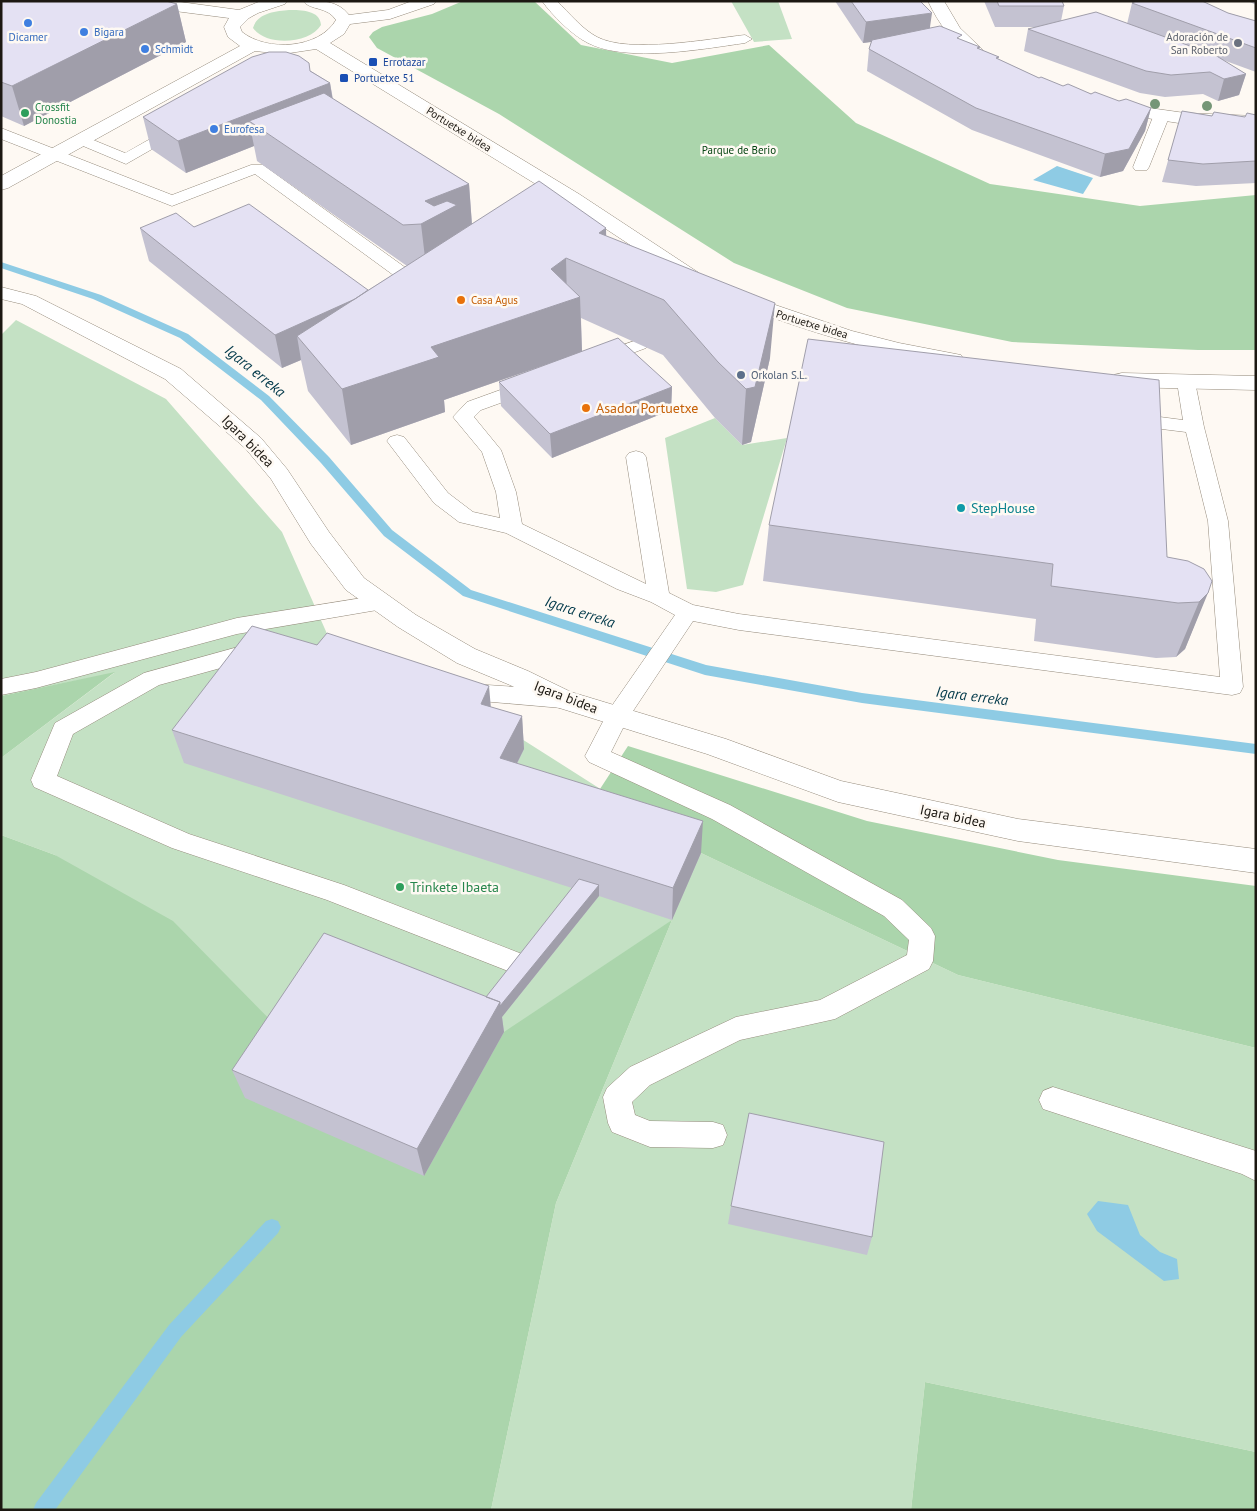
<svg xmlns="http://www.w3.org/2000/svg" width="1257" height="1511" viewBox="0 0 1257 1511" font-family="'PT Sans',sans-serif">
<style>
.green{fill:#c4e1c4}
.forest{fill:#abd5ac}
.water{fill:#8ecbe4}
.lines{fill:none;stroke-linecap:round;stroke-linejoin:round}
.stream{fill:#8ecbe4;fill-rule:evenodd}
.lane-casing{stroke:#958b7c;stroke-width:1}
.street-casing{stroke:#958b7c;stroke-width:1}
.lane{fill:#fff;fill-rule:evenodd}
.street{fill:#fff;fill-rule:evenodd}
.tree{fill:#759677}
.wall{fill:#c4c2d1}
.shaded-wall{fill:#a09eaa}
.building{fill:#e4e1f3;stroke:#a09eaa}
.shop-dot{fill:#3f7fe0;stroke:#fef9f3;stroke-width:2}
.worship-dot{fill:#6b7280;stroke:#fef9f3;stroke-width:2}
.transit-dot{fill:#1a4fb4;stroke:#fef9f3;stroke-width:2}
.leisure-dot{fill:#2e9e5b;stroke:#fef9f3;stroke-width:2}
.food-dot{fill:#e8710a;stroke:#fef9f3;stroke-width:2}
.service-dot{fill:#5c6f8a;stroke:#fef9f3;stroke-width:2}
.culture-dot{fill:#0f9aa8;stroke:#fef9f3;stroke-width:2}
.labels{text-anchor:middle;stroke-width:5;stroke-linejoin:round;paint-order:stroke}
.far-shop-label{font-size:11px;fill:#366cbe;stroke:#fef9f3;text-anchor:start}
.far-worship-label{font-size:11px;fill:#5b616d;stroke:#fef9f3;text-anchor:end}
.far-transit-label{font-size:11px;fill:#164399;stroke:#fef9f3;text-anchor:start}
.far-leisure-label{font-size:11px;fill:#27864d;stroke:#fef9f3;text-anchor:start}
.far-street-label{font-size:11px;fill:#1c1812;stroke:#fef9f3}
.far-park-label{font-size:11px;fill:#054512;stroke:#fef9f3}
.far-food-label{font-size:11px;fill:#c56008;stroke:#fef9f3;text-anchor:start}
.far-service-label{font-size:11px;fill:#4e5e75;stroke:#fef9f3;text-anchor:start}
.food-label{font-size:14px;fill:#c56008;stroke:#fef9f3;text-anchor:start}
.street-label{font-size:14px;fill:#1c1812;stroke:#fef9f3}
.culture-label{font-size:14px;fill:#0d838f;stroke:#fef9f3;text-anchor:start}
.leisure-label{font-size:14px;fill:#27864d;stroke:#fef9f3;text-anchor:start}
.water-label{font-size:15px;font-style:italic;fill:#003849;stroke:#fef9f3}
</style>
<rect width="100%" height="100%" fill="#fef9f3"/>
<path class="green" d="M731,1H778L792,39L754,42Z
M289,10C301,10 320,10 321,25C310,44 266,47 253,28C257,13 276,11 289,10Z
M16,320L166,399L282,532L328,636L401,657L492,720L701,853L958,975L1256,1048V1452L925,1382L911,1510H491L556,1203L672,920L424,1176L55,855L1,835V758L114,673L1,696V335Z
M715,418L742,445L787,438L743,585L716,592L687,589L665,438Z"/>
<path class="forest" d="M463,1H534L581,45L672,63L769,45L856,123L990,184L1140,206L1256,195V350H1198L1012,342L847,308L734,263L499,114L377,48L369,37L373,32L382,27L432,14Z
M115,672L1,758V696Z
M628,746L867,821L1058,860L1256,886V1048L958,975L701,853L600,789Z
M1,835L55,855L173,921L286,1036L504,1032L672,920L556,1203L491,1510H1Z
M925,1382L1256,1452V1510H911Z"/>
<path class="water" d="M1057,166L1093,178L1083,194L1033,180Z
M1098,1201L1128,1205L1140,1235L1160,1252L1177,1259L1179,1279L1164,1281L1097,1231L1087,1214Z"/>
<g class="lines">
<path class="stream" d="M1,262L101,295L188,334L269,396L329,457L392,530L471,590L706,665L862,693L1256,744V754L862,703L705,675L463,596L384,536L321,463L261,400L180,338L93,299L1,268Z
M272,1219L278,1221L281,1227L278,1233L181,1337L55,1510H33L36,1503L169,1325L266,1221Z"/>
<g class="lane-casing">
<path id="lane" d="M542,1H557C569,13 582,29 597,37C629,54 708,39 745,35L752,39L745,43C702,49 627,63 588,43C572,35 553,16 542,1Z
M1161,112L1166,114L1169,117L1149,167L1147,170H1135L1133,167L1153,117L1156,114Z
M177,124L182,126L185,129L182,132L126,164L76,143L73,140L76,137H86L125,153Z
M1,128L172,195L251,165H263L417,276H432L435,280L432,284L413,286L407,285L255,174L172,206L1,139Z
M640,339L646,340L649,344L646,348L598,366L591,364L589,360L591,356Z
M1186,376L1193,378L1195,382L1204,427L1228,521L1243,687L1240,693L1232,695L739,630L693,621L627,720L611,752L730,805L902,900L931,928L935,936L933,961L929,969L835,1019L740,1040L650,1085L632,1102L635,1115L650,1121L713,1122L723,1125L727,1135L723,1145L713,1148L650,1147L612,1132L608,1123L603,1097L607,1088L630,1067L736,1017L820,1000L907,955L909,940L884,916L712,819L589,762L585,756L609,710L675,615L651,602L617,589L506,533L459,522L434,503L390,445L387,441L390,437L397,435L404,437L448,493L473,512L500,518L496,492L482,452L453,417L467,402L525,381L532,379L539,381L541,385L539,389L481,410L474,417L501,450L516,492L522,524L646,584L626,457L629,453L636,451L643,453L646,457L669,593L693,605L739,614L1220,677L1208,521L1186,432L1129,425L1122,423L1119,419L1122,415L1129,413L1183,420L1177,382L1179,378Z
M381,595L389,598L392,603L389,608L237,634L36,688L1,695V679L36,672L237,618Z
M260,641L268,643L271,649L268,655L159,685L73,734L57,776L189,834L344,885L522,954L526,962L522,970L513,973L327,900L172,848L34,787L31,780L55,723L144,673Z
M457,683L562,690L570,693L573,699L570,705L562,708L457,699L449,697L446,691L449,685Z
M1053,1087L1256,1151V1181L1242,1174L1043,1109L1039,1100L1043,1091Z"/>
</g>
<g class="street-casing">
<path id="street" d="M128,1H173L239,10L261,1H287L285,4L258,13L249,18L240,27L242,32C267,52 319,49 336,20C327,6 311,11 303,1C322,1 337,0 349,15L388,10L412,1H436L434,4L390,19L350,24L344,34L330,43L579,194L699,273L702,277L699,281L692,283L685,281L565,202L316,49L283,54L255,51L8,188L1,190V176L240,46L228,37L224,27L229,18L136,6L130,4Z
M928,1H944L960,28L985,52L987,56L985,60H973C954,43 939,25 928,1Z
M1114,103L1185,113L1256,116V126L1185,124L1108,112L1105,108L1108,104Z
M1,287L36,296L181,369L261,438L287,469L329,532L364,578L416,615L475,649L528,671L571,692L726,739L841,781L1018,819L1256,849V873L1018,841L838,802L707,754L553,706L510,685L457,663L398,627L346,590L311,544L271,479L245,448L165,379L22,304L1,299Z
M740,293L852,331L899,343L961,355L964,360L961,365L953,366C877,353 805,331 733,303L730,299L733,295Z
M1122,373L1256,376V390L1122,387L1114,385L1111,380L1114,375Z"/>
</g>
<use href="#lane" class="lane"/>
<use href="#street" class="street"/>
</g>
<g class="tree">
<circle cx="1155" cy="104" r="5"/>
<circle cx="1207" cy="106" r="5"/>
</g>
<path class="wall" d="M1,1L177,4L186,42L24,126L1,116Z
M835,1H920L930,28L980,47L979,49L999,57L998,59L1039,78L1063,86L1119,101L1151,108L1145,131L1123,171L1100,177L972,130L867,71L869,49L871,42L863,43Z
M984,1H1062L1064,6L1061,21L1127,24L1132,3L1228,13L1256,21V72L1223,60L1246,74L1239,95L1218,101L1203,94L1165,97L1140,93L1024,51L1028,29L1037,27H995Z
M1248,1H1256V5Z
M311,71L330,83L333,99L469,184L472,224L606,228V236L770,358L751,442L742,445L715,418L663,355L581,318L582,351L672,387L671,410L552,458L501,406L499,382L568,357L444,400L445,412L351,445L308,391L301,360L282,368L149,261L140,228L194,227L368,290L407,266L257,161L254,146L186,173L151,149L143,117Z
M1182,111L1212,116L1245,117L1256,115V183L1196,186L1162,182Z
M769,525L1167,557L1212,581L1185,649L1176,657L1156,658L1034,641L1036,619L763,581Z
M491,707L522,716L524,749L517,764L701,853L672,920L599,896L502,1017L504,1032L424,1176L245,1098L232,1070L486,997L572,888L184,763L172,730Z
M731,1206L872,1237L867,1255L728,1224Z"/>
<path class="shaded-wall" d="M177,4L186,42L24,126L12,86Z
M932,13L929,34L863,43L866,22Z
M1246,74L1239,95L1218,101L1224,79Z
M330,83L335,115L249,121L254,146L186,173L178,141Z
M1151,108L1145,131L1123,171L1100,177L1105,154Z
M469,184L472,226L460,231L461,246L426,266L421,224L425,201Z
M606,228L607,275L599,233Z
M566,258L567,301L580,297L582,352L444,400L445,412L351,445L342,389L431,347L551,269Z
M370,292L297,336L301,360L282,368L275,335Z
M775,303L770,358L751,442L742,445L746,389Z
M672,387L671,410L552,458L550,434Z
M1208,593L1185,649L1176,657L1199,602Z
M489,686L492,720L481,704Z
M522,716L524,749L503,791L500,758Z
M703,821L701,853L672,920L673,888Z
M599,885V896L502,1017L504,1032L424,1176L417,1149L500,1002Z"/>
<path class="building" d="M1,1H166L177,4L12,86L1,82Z
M851,1H920L932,13L866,22Z
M997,1H1062L1064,6H999Z
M1136,1H1202L1228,13L1256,21V48L1132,3Z
M1096,12L1215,55L1246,74L1224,79L1210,72L1171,75L1146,71L1028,29Z
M940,26L962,35L957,38L980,47L977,48L999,57L996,58L1039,78L1041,77L1063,86L1068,84L1091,94L1095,92L1119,101L1126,99L1151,108L1129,149L1105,154L976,108L869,49L872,40Z
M269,52H286L299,56L309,63L310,71L330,83L178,141L143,117L252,57Z
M324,93L469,184L425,201L434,206L447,201L457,205L421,224L403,225L249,121Z
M1182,111L1212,116L1214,112L1245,117L1247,113L1256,115V161L1203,164L1168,160Z
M539,181L606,228L599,233L775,303L755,387L746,389L718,362L664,300L566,258L551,269L580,297L431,347L439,357L342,389L297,336Z
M249,204L368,290L355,299L275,335L140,228L176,213L194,227Z
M618,338L672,387L550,434L499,382Z
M808,339L1159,380L1167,557L1188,561L1204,569L1212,581L1208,593L1199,602L1178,603L1051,586L1053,564L769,525Z
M252,626L317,645L327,633L489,686L481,704L522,716L500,758L703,821L673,888L172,730Z
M579,879L599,885L500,1006V1002L486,997Z
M324,933L500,1002L417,1149L232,1070Z
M749,1113L884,1142L872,1237L731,1206Z"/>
<g class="shop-dot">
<circle cx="28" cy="23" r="5"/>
<circle cx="84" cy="32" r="5"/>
<circle cx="145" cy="49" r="5"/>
<circle cx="214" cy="129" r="5"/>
</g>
<circle class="worship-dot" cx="1238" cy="43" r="5"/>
<g class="transit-dot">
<rect x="368" y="57" width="10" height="10" rx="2.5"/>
<rect x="339" y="73" width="10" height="10" rx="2.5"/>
</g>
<g class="leisure-dot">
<circle cx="25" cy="113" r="5"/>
<circle cx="400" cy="887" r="5"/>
</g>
<g class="food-dot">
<circle cx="461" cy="300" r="5"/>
<circle cx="586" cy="408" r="5"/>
</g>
<circle class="service-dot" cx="741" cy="375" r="5"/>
<circle class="culture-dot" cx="961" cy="508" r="5"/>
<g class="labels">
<g class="far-shop-label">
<text x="94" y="36">Bigara</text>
<text x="28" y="41" text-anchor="middle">Dicamer</text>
<text x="155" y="53">Schmidt</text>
<text x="224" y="133">Eurofesa</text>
</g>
<g class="far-worship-label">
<text x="1228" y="41">Adoración de<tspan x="1228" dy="13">San Roberto</tspan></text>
</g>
<g class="far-transit-label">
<text x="383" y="66">Errotazar</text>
<text x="354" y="82">Portuetxe 51</text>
</g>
<g class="far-leisure-label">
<text x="35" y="111">Crossfit<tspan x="35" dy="13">Donostia</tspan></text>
</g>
<g class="far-street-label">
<text transform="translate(459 129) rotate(32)" y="4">Portuetxe bidea</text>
<text transform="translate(812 324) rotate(17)" y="4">Portuetxe bidea</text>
</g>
<g class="far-park-label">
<text x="739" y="154">Parque de Berio</text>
</g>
<g class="far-food-label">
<text x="471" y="304">Casa Agus</text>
</g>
<g class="far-service-label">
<text x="751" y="379">Orkolan S.L.</text>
</g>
<g class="food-label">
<text x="596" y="413">Asador Portuetxe</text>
</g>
<g class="street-label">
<text transform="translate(248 441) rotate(45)" y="5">Igara bidea</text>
<text transform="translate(566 697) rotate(21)" y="5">Igara bidea</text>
<text transform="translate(953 816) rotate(12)" y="5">Igara bidea</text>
</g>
<g class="culture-label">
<text x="971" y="513">StepHouse</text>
</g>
<g class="leisure-label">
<text x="410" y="892">Trinkete Ibaeta</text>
</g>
<g class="water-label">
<text transform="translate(255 371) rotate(39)" y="5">Igara erreka</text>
<text transform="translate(580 612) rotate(18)" y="5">Igara erreka</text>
<text transform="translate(972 696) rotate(7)" y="5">Igara erreka</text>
</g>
</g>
<rect width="1257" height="1511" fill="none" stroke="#1c1812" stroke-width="5"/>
</svg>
